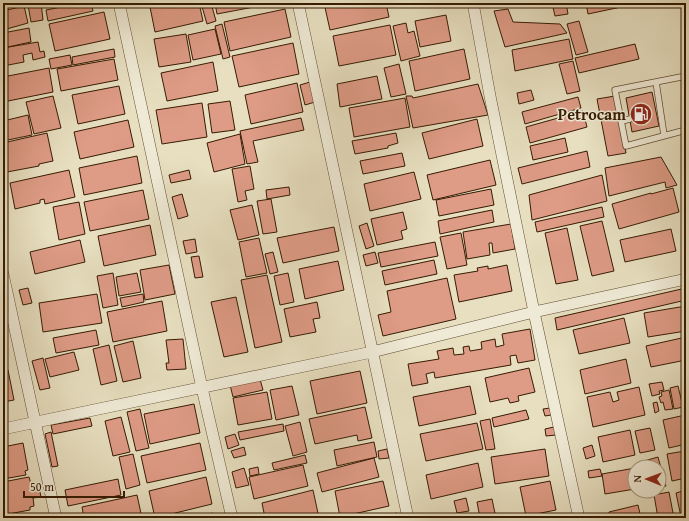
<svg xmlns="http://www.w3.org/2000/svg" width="689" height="521" viewBox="0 0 689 521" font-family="'Gentium Book Plus',serif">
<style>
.building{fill:#de9b86;stroke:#361b02}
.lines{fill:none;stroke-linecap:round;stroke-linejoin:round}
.lane-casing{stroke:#624c32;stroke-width:7}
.street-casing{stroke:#624c32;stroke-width:12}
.lane{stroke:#efead6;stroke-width:5.5}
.street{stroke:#efead6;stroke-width:11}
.labels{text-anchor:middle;stroke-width:3;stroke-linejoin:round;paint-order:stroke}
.poi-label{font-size:16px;font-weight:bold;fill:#361b02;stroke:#efead6;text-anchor:end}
</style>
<rect width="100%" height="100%" fill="#e7dfc0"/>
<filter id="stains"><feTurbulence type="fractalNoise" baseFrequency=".005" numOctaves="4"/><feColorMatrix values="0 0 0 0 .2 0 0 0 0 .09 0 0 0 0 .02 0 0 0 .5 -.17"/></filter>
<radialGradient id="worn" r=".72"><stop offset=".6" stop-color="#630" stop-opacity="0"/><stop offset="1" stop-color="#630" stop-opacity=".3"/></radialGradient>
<path class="building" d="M3,3H23V4L3,9Z
M41,3L43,20L31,22L28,5Z
M81,3H91L93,11L48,21L46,10Z
M164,3H199L203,21L155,32L150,7Z
M201,3H211L216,21L207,24Z
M215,3H275L217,14Z
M324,3H386L389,17L330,30Z
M552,3H566L568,14L555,16Z
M586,3H640L588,14Z
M24,6L28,23L3,30V11Z
M285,9L291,37L230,51L224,22Z
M508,9L513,22L560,24L567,33L505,47L494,11Z
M104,12L110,39L55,51L49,24Z
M446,15L451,41L420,47L415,21Z
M579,21L588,52L576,55L567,24Z
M406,23L408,33L414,31L420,56L401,61L393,26Z
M222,24L230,57L223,59L215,26Z
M390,25L396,55L339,66L333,36Z
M29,28L31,42L3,48V33Z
M215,29L221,54L193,60L188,35Z
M186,34L191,62L159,67L154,39Z
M569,39L573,59L515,71L512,50Z
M38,42L40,52L44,51L45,57L33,60L32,53L23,55L24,62L3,66V48Z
M293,43L299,74L239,87L232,56Z
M635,44L639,59L579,73L575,58Z
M114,49L115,57L73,65L72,57Z
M464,49L470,79L415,91L409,61Z
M70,55L72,65L51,69L49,59Z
M114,59L118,80L61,91L57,69Z
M573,61L580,91L567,94L559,64Z
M213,62L218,91L167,101L161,73Z
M399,64L406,94L391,97L384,68Z
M49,68L53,92L3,102V77Z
M377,76L382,99L340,107L337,84Z
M310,82L315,102L305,105L300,85Z
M297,83L303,112L251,124L245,95Z
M478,84L488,115L413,128L406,96H412L413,98Z
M119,86L125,114L78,124L72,95Z
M531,90L534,100L519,104L517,93Z
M652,92L659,126L632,132L626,98Z
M53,96L61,128L34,134L26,102Z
M615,96L626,153L608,156L597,99Z
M578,97L581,108L525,124L522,112Z
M405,98L410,127L354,137L349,108Z
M230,101L235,130L212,133L208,104Z
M202,103L207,137L162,144L156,110Z
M583,111L587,127L530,143L526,127Z
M28,115L32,135L3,141V121Z
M301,118L304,130L253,141L258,162L247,164L240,131Z
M477,119L483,146L429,159L422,133Z
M128,120L134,147L80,159L74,132Z
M47,133L53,161L39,164V166L7,172L3,154V143Z
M396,133L398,143L388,146V148L355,154L352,141Z
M240,134L245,164L214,172L207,143Z
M565,138L568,152L533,160L530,146Z
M587,151L590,167L522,184L518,168Z
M402,153L405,166L363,174L360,161Z
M137,156L142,183L84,195L79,168Z
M661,157L677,185L666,188L665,182L609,196L605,168Z
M490,160L496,185L433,200L427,175Z
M250,166L254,189L245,191L247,200L238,202L232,169Z
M69,170L75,197L45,204L44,199L40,200V203L15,209L10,183Z
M189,170L191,179L171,183L169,175Z
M414,172L421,199L370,211L364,184Z
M602,175L607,201L532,220L529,195Z
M289,187L290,195L267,199L266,190Z
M673,188L679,212L619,229L612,204L651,193V194Z
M491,189L494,205L439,216L436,200Z
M143,190L149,219L90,231L84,202Z
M182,194L188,216L178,219L172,197Z
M271,199L277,232L263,234L257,201Z
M79,202L85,234L59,240L53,207Z
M252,205L259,235L238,240L230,210Z
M602,207L604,217L537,232L535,222Z
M492,210L494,222L440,234L438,221Z
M403,212L407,229L401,231L403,239L377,245L371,219Z
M602,221L614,271L592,276L580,226Z
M367,223L374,246L366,249L359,226Z
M511,224L515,249L493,253L492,243H489L490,255L467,259L463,232Z
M150,225L156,255L104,266L98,236Z
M334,227L339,251L283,263L277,238Z
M567,228L578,280L556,284L545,233Z
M671,229L676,251L625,262L620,240Z
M461,233L467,265L447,269L440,237Z
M259,238L267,273L246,277L239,242Z
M195,239L197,252L186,254L183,241Z
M80,240L85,262L35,274L30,252Z
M435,242L438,256L381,267L378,253Z
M273,252L278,272L270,274L265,254Z
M375,252L378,263L366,266L363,255Z
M199,256L203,277L195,278L191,257Z
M434,260L437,274L385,285L382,271Z
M338,261L344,290L305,299L299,269Z
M169,265L175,294L145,300L140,270Z
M507,265L512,291L459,302L454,275L478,271L477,268L488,266V269Z
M113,273L118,305L103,308L97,276Z
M137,273L141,292L119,296L116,277Z
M288,273L294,302L280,305L274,276Z
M267,275L282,342L255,348L241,280Z
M447,278L456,319L383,336L378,315L391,312L387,291Z
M28,288L32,303L23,305L19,290Z
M686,288V300L557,330L555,318Z
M97,294L102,323L43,332L39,303Z
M143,294L144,302L122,307L120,298Z
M236,297L248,352L224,357L211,302Z
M162,301L167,331L113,342L107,312Z
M317,302L320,318L313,319L316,332L290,337L284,309Z
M686,306V331L648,337L644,313Z
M624,318L630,343L579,354L573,330Z
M530,329L535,360L518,363L516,355L510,356L511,365L435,378L434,372L426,374L428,383L412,386L408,364L439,359L437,351L453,348L454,355L464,354L463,347L469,346L470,351L482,349L481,342L495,339L496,347L504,345L502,334Z
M96,330L99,345L56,353L53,338Z
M3,336L7,360L3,361Z
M686,337V360L651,367L646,346Z
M183,339L186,369L167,370L166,363H169L166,340Z
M133,341L141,378L123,382L114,346Z
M109,345L117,381L101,385L93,349Z
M74,352L79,370L50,377L45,359Z
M43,358L50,388L40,390L32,361Z
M626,359L631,383L585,394L580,370Z
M529,368L535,392L518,396L519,401L510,403L508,398L490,402L485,378Z
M8,370L14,400L3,402V371Z
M360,371L367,403L317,414L310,381Z
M260,379L263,390L233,397L230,385Z
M662,382L664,390L659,391L660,394L652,396L649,384Z
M292,386L299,415L276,420L270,390Z
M470,386L476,414L419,426L413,397Z
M678,386L683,407L674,409L670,388Z
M639,387L645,415L593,427L587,397L610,392L613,402L619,400L617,392Z
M669,390L673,409L665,410L663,402L661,403L659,397L662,396L661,392Z
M267,392L272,419L238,425L233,398Z
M686,392V405H684L681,393Z
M657,402L659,411L655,413L653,403Z
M194,404L200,433L150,444L144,414Z
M365,407L372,438L358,441L357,435L315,444L309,419Z
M550,408L551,415L545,416L543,409Z
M140,409L149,448L136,451L127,412Z
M526,410L529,419L494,427L492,418Z
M685,415L686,444L669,448L663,420Z
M121,417L130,452L113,456L105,421Z
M90,418L92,426L53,434L51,425Z
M490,419L495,449L486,450L480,421Z
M300,422L307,452L293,456L285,426Z
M477,423L483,449L426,461L420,434Z
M283,424L284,431L240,440L238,432Z
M554,427L556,435L546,436L545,429Z
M650,428L655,450L640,453L635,431Z
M630,430L635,455L603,462L598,437Z
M51,432L58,466L52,467L45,434Z
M235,434L239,445L228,449L225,437Z
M374,442L377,457L337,466L334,450Z
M23,443L28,470L25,471L26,475L3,479V447Z
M200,443L206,470L147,483L141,456Z
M592,445L595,456L586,459L583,448Z
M244,447L246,455L234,458L231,451Z
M387,449L389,458L379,459L378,451Z
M545,449L549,476L495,484L491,457Z
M685,451L686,478L672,481L667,454Z
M133,454L140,485L126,489L119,457Z
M305,455L307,463L274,470L272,463Z
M658,457L666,486L659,488V467H646L644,461Z
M374,458L379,477L322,492L317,473Z
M478,463L483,487L431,499L426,475Z
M303,465L308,486L254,499L249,477Z
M258,467L259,474L250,476L249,469Z
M244,468L249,485L236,488L232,472Z
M635,468V489L605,494L602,474Z
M600,469L602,476L589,478L588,471Z
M29,477L31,484L38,483L41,497L33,498L34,506L30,507V510L3,515V482Z
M206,477L212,504L155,518L149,491Z
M118,479L121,495L68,506L65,490Z
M383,481L389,506L340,517L335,491Z
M550,481L556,510L526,516L520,487Z
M313,490L319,518H265L262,503Z
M686,490V516L681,517L676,493Z
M669,492L674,518H658L654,495Z
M137,495L142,518H84L82,507Z
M466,498L469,511L457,513L454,501Z
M492,499L496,518H480L477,502Z
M638,505L641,518H610L609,512Z
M213,513L214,518H201V516Z
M397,513L398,518H376Z"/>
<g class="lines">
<g class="lane-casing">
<path id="lane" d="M686,76L615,90L626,146L686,130
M656,82L664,135
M622,121L630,119"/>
</g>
<g class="street-casing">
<path id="street" d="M119,3L202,388L232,518
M298,3L408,518
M473,3L490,96L534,312L579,518
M3,274L56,518
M3,429L372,352L534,312L686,279"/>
</g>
<use href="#lane" class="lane"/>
<use href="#street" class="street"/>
</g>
<defs>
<g id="fuel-disc" transform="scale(1.15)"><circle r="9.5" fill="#8f2418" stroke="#efead6"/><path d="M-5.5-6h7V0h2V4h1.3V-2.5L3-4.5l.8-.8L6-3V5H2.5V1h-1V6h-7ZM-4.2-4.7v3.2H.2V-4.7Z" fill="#fff"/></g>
</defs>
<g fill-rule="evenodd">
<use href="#fuel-disc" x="641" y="114"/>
</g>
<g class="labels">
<g class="poi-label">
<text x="626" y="120">Petrocam</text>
</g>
</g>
<rect width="689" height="521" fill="none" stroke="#e7dfc0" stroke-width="16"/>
<rect x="4" y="4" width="681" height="513" fill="none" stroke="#361b02" stroke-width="2"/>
<rect x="8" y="8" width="673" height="505" fill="none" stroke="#361b02"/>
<g transform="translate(647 479) rotate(271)"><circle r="19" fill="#efead6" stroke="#a59781"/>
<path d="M0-3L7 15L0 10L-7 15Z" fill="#8f2418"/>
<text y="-6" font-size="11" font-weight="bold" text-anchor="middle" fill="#361b02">N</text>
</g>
<path d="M24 491v6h100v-6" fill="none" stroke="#361b02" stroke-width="2"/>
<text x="30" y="491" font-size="12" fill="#361b02" stroke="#efead6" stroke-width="3" paint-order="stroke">50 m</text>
<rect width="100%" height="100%" filter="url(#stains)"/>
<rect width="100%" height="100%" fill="url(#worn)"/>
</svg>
